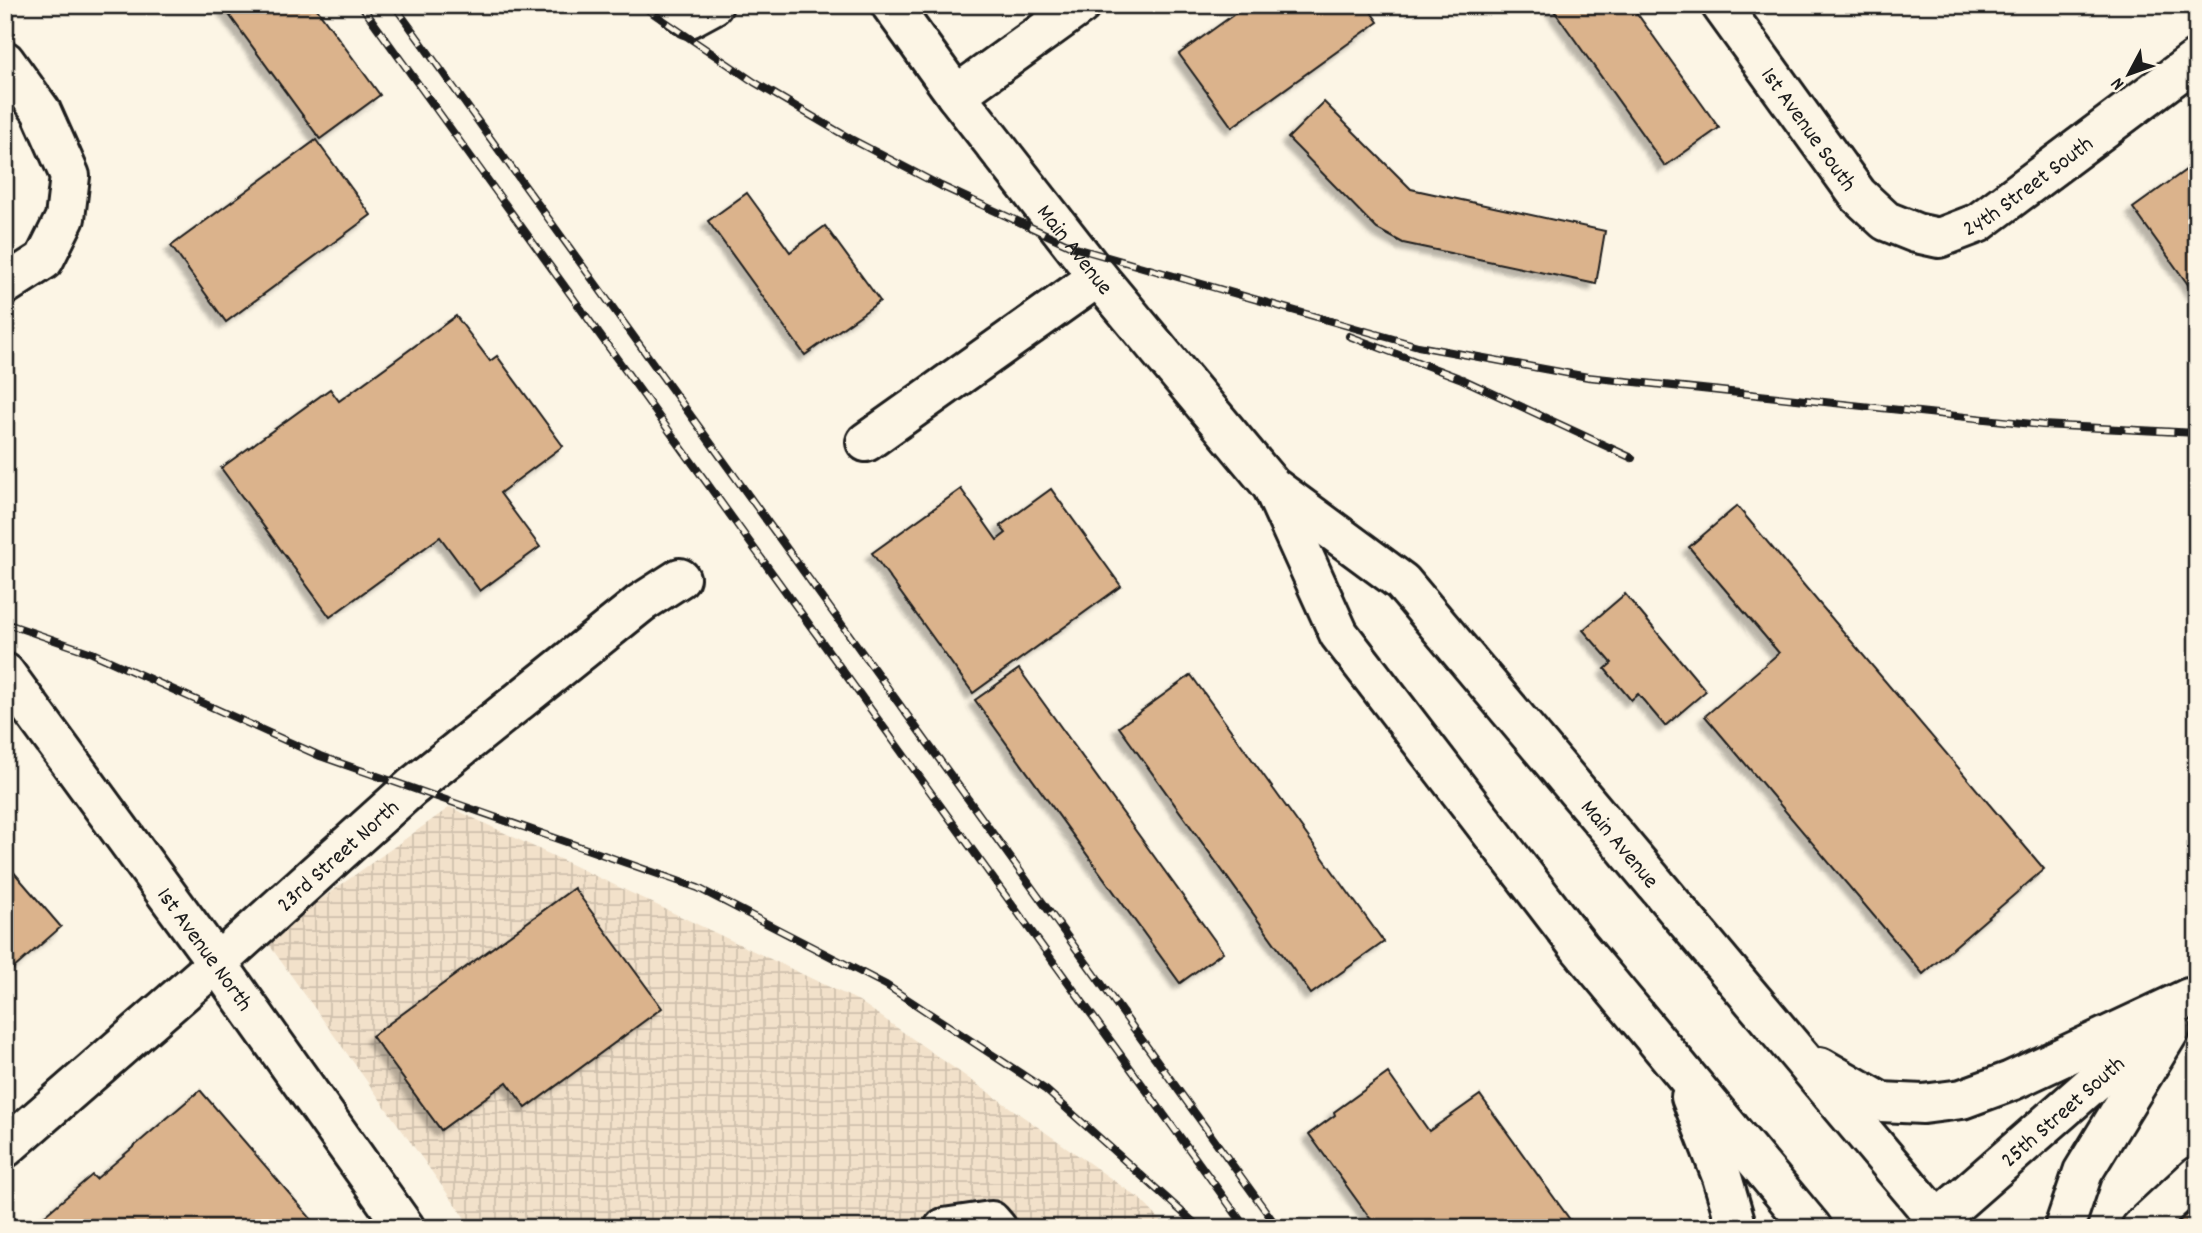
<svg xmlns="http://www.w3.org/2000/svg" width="2202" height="1233" viewBox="0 0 2202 1233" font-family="Dekko,sans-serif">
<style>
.industrial{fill:url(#industrial-grid)}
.building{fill:#dbb38c;stroke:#1c1c1c;stroke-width:2;filter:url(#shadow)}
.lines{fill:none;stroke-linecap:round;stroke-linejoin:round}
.minor-casing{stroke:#1c1c1c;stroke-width:44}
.major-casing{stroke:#1c1c1c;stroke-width:44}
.minor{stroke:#fcf5e5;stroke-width:38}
.major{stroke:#fcf5e5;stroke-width:38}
.rail-casing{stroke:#1c1c1c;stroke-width:8}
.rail{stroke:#fcf5e5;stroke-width:5;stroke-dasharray:16;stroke-linecap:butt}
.labels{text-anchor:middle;stroke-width:6;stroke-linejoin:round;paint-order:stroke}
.street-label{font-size:23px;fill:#1c1c1c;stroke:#fcf5e5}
</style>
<defs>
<pattern id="industrial-grid" width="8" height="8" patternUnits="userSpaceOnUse" patternTransform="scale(1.75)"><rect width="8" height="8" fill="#f2e1ca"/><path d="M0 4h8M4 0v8" fill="none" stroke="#cfc0ad"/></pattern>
<filter id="shadow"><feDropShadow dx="-6" dy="6" stdDeviation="2" flood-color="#0004"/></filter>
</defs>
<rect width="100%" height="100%" fill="#fcf5e5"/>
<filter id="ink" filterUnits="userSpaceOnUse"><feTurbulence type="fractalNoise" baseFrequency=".0143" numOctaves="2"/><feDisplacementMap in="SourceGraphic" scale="14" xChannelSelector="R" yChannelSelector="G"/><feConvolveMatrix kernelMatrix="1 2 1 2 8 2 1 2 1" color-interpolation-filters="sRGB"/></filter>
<g filter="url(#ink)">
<path class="industrial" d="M450,807L859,1001L1140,1199L1168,1228H472L265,939Z"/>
<path class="building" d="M222,5H314L380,95L320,139Z
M1247,5H1366L1378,22L1232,127L1179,54Z
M1550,5H1631L1719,128L1665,166Z
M1324,102L1411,189L1605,231L1596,284L1403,243L1377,229L1288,138Z
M316,140L371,215L226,322L171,246Z
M2197,162V297L2133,208Z
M747,193L790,252L825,226L880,301L805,355L708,221Z
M456,316L490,361L497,356L563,446L500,493L540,547L480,591L440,537L330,617L221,468L330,389L339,401Z
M961,489L997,540L1006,533L1000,526L1051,489L1121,586L973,693L872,553Z
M1737,506L2044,869L1923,974L1705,716L1779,653L1689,547Z
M1625,594L1706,691L1665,726L1638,694L1631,700L1605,669L1612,663L1583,630Z
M1019,669L1223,952L1180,983L975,700Z
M1191,675L1384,942L1311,994L1119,727Z
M5,862L61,927L5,976Z
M574,888L662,1008L526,1108L507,1082L441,1130L372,1036Z
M1388,1073L1429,1131L1480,1095L1576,1228H1377L1309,1134L1335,1115L1334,1112Z
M200,1090L319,1228H30L92,1175L96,1179Z
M2197,1209V1228H2162L2184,1210L2188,1216Z"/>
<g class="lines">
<g class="minor-casing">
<g id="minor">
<path d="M673,5L689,18L713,5"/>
<path id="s1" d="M1721,5L1858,195L1886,221L1916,233L1939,238L1978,223L2197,59"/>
<path d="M5,61L41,111L70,176L65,218L44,260L5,285"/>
<path d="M956,95L1081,5"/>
<path d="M866,442L1098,277"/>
<path id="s2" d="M5,673L217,963L405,1228"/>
<path id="s3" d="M5,1148L217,963L412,787L641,603L680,578"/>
<path d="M944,1228L991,1221L997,1228"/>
<path d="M2141,1228L2197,1176"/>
</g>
</g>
<g class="major-casing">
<g id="major">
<path id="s4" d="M891,5L956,95L1098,277L1272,486L1402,582L1944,1228"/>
<path d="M1273,488L1339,634L1579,947L1812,1228"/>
<path d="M1820,1067L1881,1102L1923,1104L1962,1099L2011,1081L2189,998"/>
<path d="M1691,1097L1722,1177L1737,1228"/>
<path id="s5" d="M1928,1228L2156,1028"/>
<path d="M2064,1228L2083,1172L2170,1030"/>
</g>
</g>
<use href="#minor" class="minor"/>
<use href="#major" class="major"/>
<g class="rail-casing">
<path id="rail" d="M361,5L1246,1228
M394,5L1278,1228
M641,5L754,82L849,138L941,186L1076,248L1418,346L1588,377L2042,425L2197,433
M1349,336L1462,379L1632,458
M5,623L92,653L320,756L698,888L886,985L1046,1090L1200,1228"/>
</g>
<use href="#rail" class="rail"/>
</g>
</g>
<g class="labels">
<g class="street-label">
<text dy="8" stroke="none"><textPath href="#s1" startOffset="152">1st Avenue South</textPath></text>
<text dy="8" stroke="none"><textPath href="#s1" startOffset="432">24th Street South</textPath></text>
<text dy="8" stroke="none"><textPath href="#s4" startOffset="306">Main Avenue</textPath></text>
<text dy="8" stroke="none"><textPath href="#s4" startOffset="1116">Main Avenue</textPath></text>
<text dy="8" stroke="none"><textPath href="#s3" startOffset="443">23rd Street North</textPath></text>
<text dy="8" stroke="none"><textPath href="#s2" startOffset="341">1st Avenue North</textPath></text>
<text dy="8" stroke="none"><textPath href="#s5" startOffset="178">25th Street South</textPath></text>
</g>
</g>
<rect width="2202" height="1233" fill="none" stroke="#fcf5e5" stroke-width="28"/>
<rect x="14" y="14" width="2174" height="1205" fill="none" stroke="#1c1c1c" stroke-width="2.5" filter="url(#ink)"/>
<g transform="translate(2129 74) rotate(229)" stroke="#fcf5e5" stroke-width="5" paint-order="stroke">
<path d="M0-5L12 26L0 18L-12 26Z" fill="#1c1c1c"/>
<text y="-10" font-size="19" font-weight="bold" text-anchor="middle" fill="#1c1c1c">N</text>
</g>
</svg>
